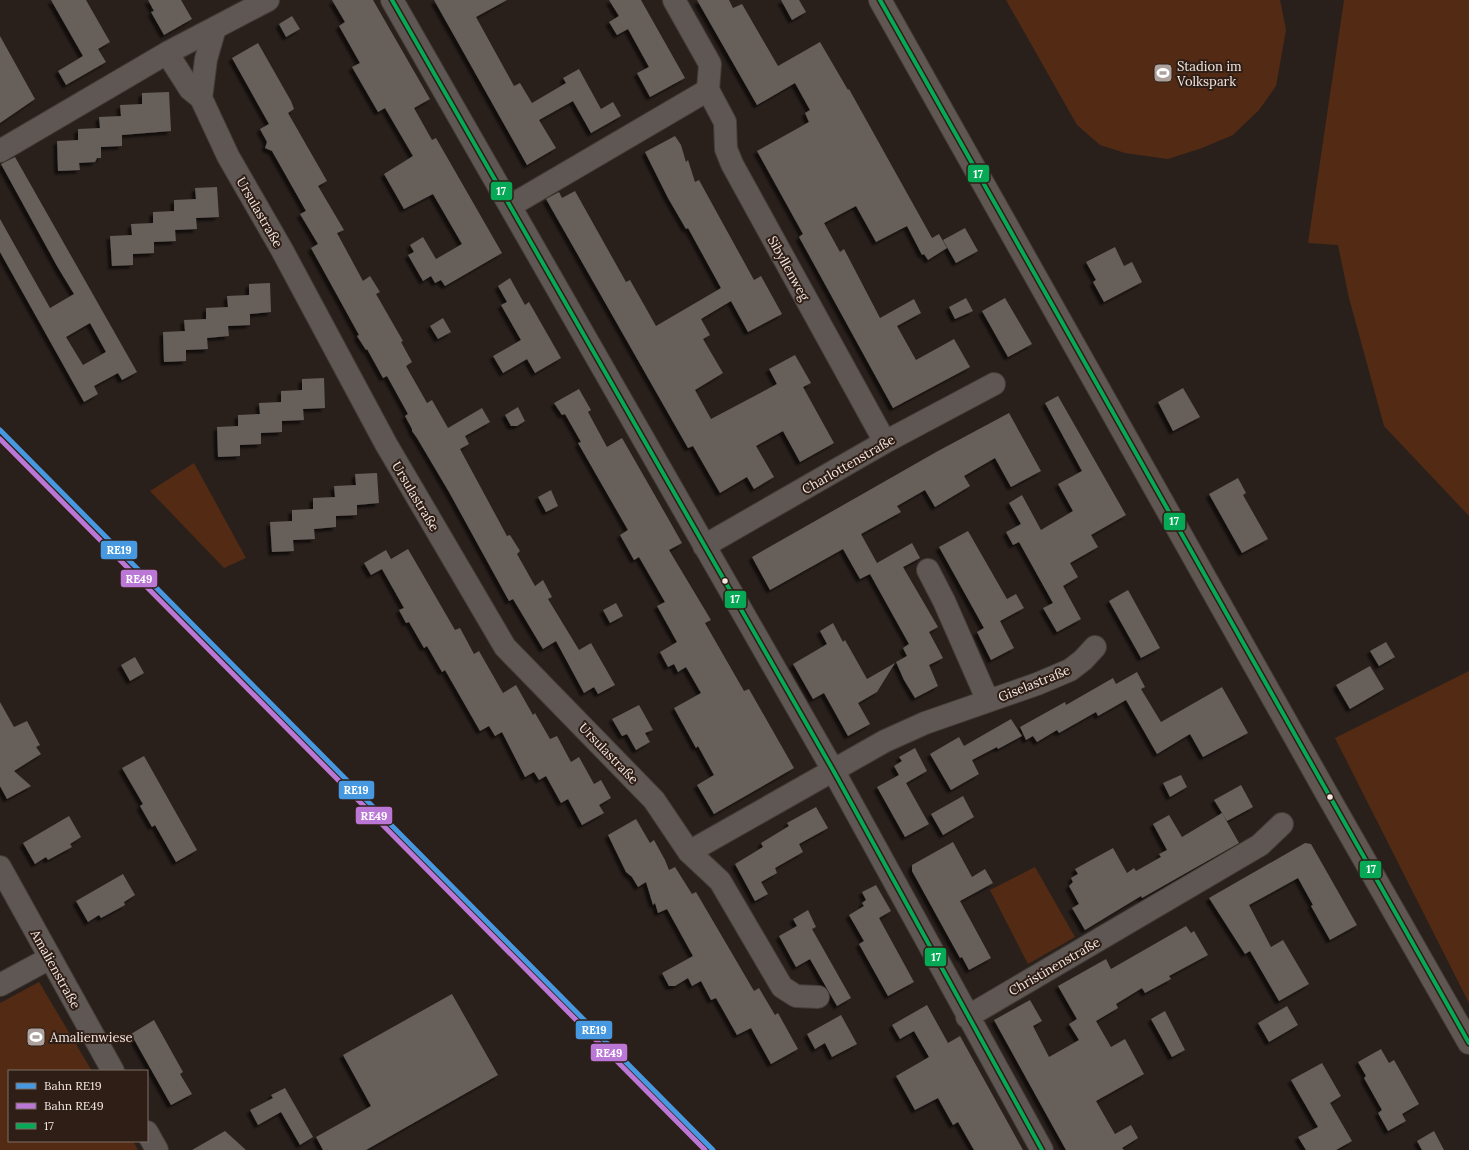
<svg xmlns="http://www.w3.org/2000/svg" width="1469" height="1150" viewBox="0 0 1469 1150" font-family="Lora,serif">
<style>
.green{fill:#532a13}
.building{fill:#665e5a;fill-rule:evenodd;filter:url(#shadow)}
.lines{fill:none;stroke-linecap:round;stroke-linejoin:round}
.minor-casing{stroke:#443d38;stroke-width:24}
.major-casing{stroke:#443d38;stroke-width:24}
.minor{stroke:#5f5753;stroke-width:22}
.major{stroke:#615752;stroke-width:22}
.bus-1-casing{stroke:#2f1e16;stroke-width:7}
.bus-1{stroke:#06aa56;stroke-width:4}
.rail-1-casing{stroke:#2f1e16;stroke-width:8}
.rail-2-casing{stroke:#2f1e16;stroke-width:8}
.rail-1{stroke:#4699e1;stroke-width:5}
.rail-2{stroke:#ba77d6;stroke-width:5}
.bus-dot{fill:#f3e7e1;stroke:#2f1e16;stroke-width:1.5}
.labels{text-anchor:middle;stroke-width:4;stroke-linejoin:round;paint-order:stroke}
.poi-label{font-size:13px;fill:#f3e7e1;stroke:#2f1e16;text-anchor:start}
.street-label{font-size:13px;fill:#f3e7e1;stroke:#2f1e16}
.line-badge{stroke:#2f1e16;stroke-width:1.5}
.badge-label{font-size:11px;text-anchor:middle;font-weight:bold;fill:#fff}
</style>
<defs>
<filter id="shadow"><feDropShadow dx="-3.5" dy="3.5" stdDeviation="1" flood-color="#0009"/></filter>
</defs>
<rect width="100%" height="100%" fill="#29201c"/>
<path class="green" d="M1006,0H1280L1286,30L1276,86L1259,110L1233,135L1202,148L1168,159L1125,153L1100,145L1077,125Z
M1344,0H1469V516L1384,426L1349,298L1338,245L1308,243Z
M194,463L246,558L224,568L150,491Z
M1469,671V1003L1335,738Z
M1035,867L1075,937L1028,964L990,890Z
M39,982L92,1071H9V1141H133L138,1150H0V1003Z"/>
<path class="building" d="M51,0H86L110,42L98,49L106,62L66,85L58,71L83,56Z
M148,0H181L192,19L164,35L151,12L154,11Z
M332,0H373L430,99L414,108L432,140L436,138L502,253L445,286L441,280L435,283L431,276L423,281L408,255L414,252L410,245L423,237L436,259L462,244L433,194L404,209L384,174L413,156L385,108L378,112L352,67L360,63L339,26L345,22Z
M434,0H507L476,17L514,86L520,83L532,103L566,83L563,78L579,69L601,109L613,102L621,116L591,133L573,101L539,120L556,148L527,165Z
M609,0H641L685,78L650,97L637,73L649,67L628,29L617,35L609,22L619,16Z
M697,0H729L733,8L742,4L778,66L820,42L848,90L849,89L932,238L939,234L947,248L928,260L924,254L922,255L907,226L876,242L856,206L824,223L840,252L844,249L880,318L914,299L921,313L897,326L916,360L954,339L970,367L893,408L799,237L803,234L757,151L809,122L805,113L810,110L795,83L757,105Z
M781,0H799L806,12L792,20Z
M292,16L300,29L286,37L279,24Z
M0,36L35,99L0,123Z
M258,43L291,101L294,109L288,113L327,181L318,186L344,230L337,233L363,281L370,276L380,292L376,294L403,341L401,342L412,362L406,366L427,403L432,400L448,428L482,408L490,422L465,436L469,444L460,449L507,536L510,535L520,551L517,554L535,586L543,580L552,597L548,599L579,650L591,643L615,685L598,694L594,687L584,693L556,641L543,649L513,599L509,601L449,492L417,438L412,431V429L405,416L408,414L387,376L383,378L367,349L366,350L357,336L359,335L311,248L318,244L300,214L306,211L272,151L265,148L267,142L260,129L269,124L232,58Z
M169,92L171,131L122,135V146L101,147V158H97L95,162L79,163L80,170L58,171L57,141L78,140V129L100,128L99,117L121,116L120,105L142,104V93Z
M675,136L681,145L686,162L688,160L695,182L699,180L754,280L761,276L782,314L748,332L731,301L701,319L710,335L703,339L723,373L695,390L711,419L777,384L769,369L795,355L811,383L803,387L834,443L800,462L783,431L756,446L774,477L754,489L747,477L720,493L693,446L688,448L546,199L559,192L562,198L575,191L626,282L630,280L656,326L721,288L688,228L686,229L668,198L645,152Z
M15,157L137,372L122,380L118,373L94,386L98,394L84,402L0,252V219L50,308L74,294L57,266L1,164ZM90,323L106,352L83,365L66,337Z
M217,187L219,217L196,218L197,229L175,230L176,241L154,242V253L133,254V265L112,266L110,236L132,235L131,224L153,223V212L174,211V200L196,199L195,188Z
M965,228L978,251L956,263L943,240Z
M1115,247L1124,266L1132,262L1142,282L1104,302L1093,282L1096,280L1086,262Z
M510,278L525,305L529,302L561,358L535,373L527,359L503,373L493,356L521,340L501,305L507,302L498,286Z
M270,283L271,312L250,314V325L228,326L229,336L207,338L208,349L186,350V361L164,362L163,332L185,331L184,320L206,319V308L228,307L227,296L249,295V284Z
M966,298L973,311L955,319L949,307Z
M1005,298L1032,344L1008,357L982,311Z
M443,318L451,332L438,339L430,326Z
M324,378L325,408L303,409L304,420L282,421V432L261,433V444L240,445V456L218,457L217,427L238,426V415L260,414L259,403L281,402V391L302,390V379Z
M1183,388L1200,417L1173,431L1158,402Z
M579,389L591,410L588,412L607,447L622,438L665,513L682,543L669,550L711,620L705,623L744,691L749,689L794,768L714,814L697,785L714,775L698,746L696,748L674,708L701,693L686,667L678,672L674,664L668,667L660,652L677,642L657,606L665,602L639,557L634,560L620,535L628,530L578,443L581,442L565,414L562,415L554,403Z
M1058,396L1126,515L1091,535L1098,547L1070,563L1078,577L1063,586L1081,619L1057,632L1043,608L1053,603L1019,542L1013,545L1006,532L1021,524L1009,503L1022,495L1041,530L1073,511L1058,484L1082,471L1045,403Z
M518,407L525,421L517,426H511L505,415Z
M1009,413L1041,471L1011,487L995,458L964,476L970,486L935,507L925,490L897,506L901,512L861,534L877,563L912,543L920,558L903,567L938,627L929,632L943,658L929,665L938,686L915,698L904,680L896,662L907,656L903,648L909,644L870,574L860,579L843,549L770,590L752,557L938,451Z
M377,473L379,503L357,505V515L336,516V527L314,529L315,539L293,540L294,551L272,552L270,522L292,521V510L313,509V498L335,497L334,486L356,485L355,474Z
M1238,478L1246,493L1243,495L1268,539L1242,553L1209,494Z
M551,490L558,506L546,512L538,497Z
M968,531L1007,599L1016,594L1024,608L1000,621L1014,648L991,660L977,632L984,628L939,547Z
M408,549L455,630L460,628L474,654L479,651L503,693L516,685L533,715L535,713L550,739L557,736L571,762L579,757L594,784L601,780L611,798L599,805L604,813L582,825L568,799L561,803L546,776L539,780L534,772L525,777L502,732L495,736L489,726L480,731L445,670L442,672L427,646L424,648L409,622L406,623L399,610L404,608L382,569L371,575L364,563L386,550L391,559Z
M1128,590L1160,648L1141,658L1109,601Z
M616,603L623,616L610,623L603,610Z
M833,623L843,642L845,640L867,679L895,663L877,692L858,703L870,724L848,736L824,693L813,699L793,664L827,644L820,631Z
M1386,642L1395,657L1379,666L1370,651Z
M135,657L144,673L130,681L121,665Z
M1370,666L1384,689L1350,709L1336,685Z
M1137,672L1145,687L1141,689L1161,722L1222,687L1248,733L1203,757L1190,734L1157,754L1126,700L1098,716L1096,712L1059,733L1057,730L1037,742L1033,736L1026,740L1020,727L1065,702L1066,705L1113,678L1116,684Z
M0,702L14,727L27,721L40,745L36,747L41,754L14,771L31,786L7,799L0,786Z
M639,705L653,730L645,733L650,742L636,750L627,734L622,736L612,719Z
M1011,719L1022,736L998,749L997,747L972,760L979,774L951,790L930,754L959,737L964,746Z
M915,748L927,771L906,783L929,824L905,837L877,787L899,775L894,766L902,761L899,757Z
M144,756L197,850L176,862L155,825L152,827L140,806L143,804L122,768Z
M1181,775L1187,787L1170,797L1163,783Z
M1241,785L1253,807L1227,821L1214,800Z
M963,796L974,817L943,835L931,814Z
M816,807L828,828L799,844L803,852L775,868L777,873L761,882L768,894L755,901L735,864L763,847L761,843L789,826L787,823Z
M1222,813L1239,843L1142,898L1141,896L1085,930L1072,908L1079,904L1069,886L1073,882L1071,878L1078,874L1075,869L1113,848L1127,873L1134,868L1136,871L1161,857L1159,854L1167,850L1153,824L1169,815L1182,837Z
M69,816L81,837L70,844L72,847L48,860L46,857L35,864L23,843Z
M636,819L650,843L654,840L665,860L669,870L675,867L692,894L696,892L754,991L759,988L775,1015L778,1013L798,1049L771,1064L751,1028L737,1035L716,998L711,1000L701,981L692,986L688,978L675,986H669L662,973L693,956L667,909L658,913L655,903L653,905L646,882L638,887L632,877L626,872L608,835Z
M953,842L972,877L985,869L993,883L960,901L991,958L969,970L962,957L960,958L912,871V865Z
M1305,843L1311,844L1357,925L1330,940L1311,906L1313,905L1298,878L1249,905L1271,947L1283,940L1309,984L1279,1001L1250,951L1245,954L1209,898Z
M123,874L135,895L124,902L125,905L101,918L99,915L88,922L76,901Z
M876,885L891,911L879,918L914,982L888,996L859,944L864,941L849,915L864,906L862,903L866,900L862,892Z
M808,910L816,927L812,929L851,998L837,1006L810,959L796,967L779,936L797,926L793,919Z
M1186,926L1191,933L1194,931L1208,955L1169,976L1171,979L1145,993L1142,988L1116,1004L1118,1008L1096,1021L1111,1047L1125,1039L1144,1074L1096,1101L1115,1134L1131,1125L1138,1138L1122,1148L1124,1150H1066L994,1020L1030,1000L1042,1021L1033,1026L1049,1057L1079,1040L1069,1024L1077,1019L1058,986L1106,959L1111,969Z
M452,994L498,1075L366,1150H323L316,1137L371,1106L343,1055Z
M927,1005L948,1043L960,1036L1023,1150H974L958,1122L953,1125L938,1098L915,1110L896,1076L929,1057L914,1031L900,1039L892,1025Z
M1287,1006L1298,1025L1269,1042L1258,1023Z
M1165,1011L1185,1050L1172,1057L1151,1019Z
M841,1015L857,1044L832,1057L825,1043L815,1049L807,1034Z
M154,1020L183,1072L180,1074L192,1094L171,1105L131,1034Z
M1381,1049L1389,1063L1394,1060L1419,1104L1402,1114L1406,1121L1388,1131L1378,1113L1382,1110L1364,1078L1366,1076L1358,1062Z
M1322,1063L1341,1096L1330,1103L1352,1141L1336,1150H1306L1298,1137L1318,1127L1291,1080Z
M285,1088L313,1137L300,1145L281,1112L258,1125L250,1110L273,1098L271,1095Z
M225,1131L246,1150H192Z
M1434,1131L1444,1150H1422L1417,1141Z"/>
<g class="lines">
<g class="minor-casing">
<path id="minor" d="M392,0L833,770L1042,1150
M674,0L710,64L708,90L725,122L726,149L732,164L885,442
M167,53L190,89L201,98L228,156L282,250L386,444L505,647L654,800L689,852L720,881L782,987L796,996L818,997
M201,98L206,59L215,28
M0,151L167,53L268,0
M510,206L708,90
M704,546L885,442L994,384
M928,570L944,601L988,701
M689,852L885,741L925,723L1037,684L1070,670L1083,660L1095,647
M0,867L113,1071
M0,985L50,958
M967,1017L1260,845L1282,824
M147,1132L157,1150"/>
</g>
<g class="major-casing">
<path id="major" d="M880,0L1328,796L1469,1043"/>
</g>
<use href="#minor" class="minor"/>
<use href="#major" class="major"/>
<g class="bus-1-casing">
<path id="bus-1" d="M392,0L833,770L1042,1150
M880,0L1469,1043"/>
</g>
<use href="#bus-1" class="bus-1"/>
<g class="rail-1-casing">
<path id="rail-1" d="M0,430L713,1150"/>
</g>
<g class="rail-2-casing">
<path id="rail-2" d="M0,439L705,1150"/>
</g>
<use href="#rail-1" class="rail-1"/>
<use href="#rail-2" class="rail-2"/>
</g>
<defs>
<g id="stadium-square" transform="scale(1)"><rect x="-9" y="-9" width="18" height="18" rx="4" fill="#aca19c" stroke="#2f1e16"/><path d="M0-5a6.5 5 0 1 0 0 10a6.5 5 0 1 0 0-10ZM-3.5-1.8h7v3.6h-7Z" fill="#fff"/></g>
</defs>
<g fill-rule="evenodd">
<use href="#stadium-square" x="1163" y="73"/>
<use href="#stadium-square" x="36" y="1037"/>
</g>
<g class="bus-dot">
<circle cx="725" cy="581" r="3.5"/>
<circle cx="1330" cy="797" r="3.5"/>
</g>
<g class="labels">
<g class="poi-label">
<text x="1177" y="71">Stadion im<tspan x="1177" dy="15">Volkspark</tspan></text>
<text x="50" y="1042">Amalienwiese</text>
</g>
<g class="street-label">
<text transform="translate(260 212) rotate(60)" y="5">Ursulastraße</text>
<text transform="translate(789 268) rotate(61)" y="5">Sibyllenweg</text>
<text transform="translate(848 464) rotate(-30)" y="5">Charlottenstraße</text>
<text transform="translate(416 496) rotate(59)" y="5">Ursulastraße</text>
<text transform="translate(1034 683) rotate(-22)" y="5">Giselastraße</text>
<text transform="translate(609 753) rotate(46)" y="5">Ursulastraße</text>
<text transform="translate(1054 966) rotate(-30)" y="5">Christinenstraße</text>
<text transform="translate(56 969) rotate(61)" y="5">Amalienstraße</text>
</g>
</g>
<g class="line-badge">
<rect x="967" y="164" width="23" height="19" rx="4" fill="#06aa56"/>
<rect x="490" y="181" width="23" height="20" rx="4" fill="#06aa56"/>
<rect x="1163" y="512" width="23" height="19" rx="4" fill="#06aa56"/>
<rect x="100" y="540" width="38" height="20" rx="4" fill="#4699e1"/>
<rect x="120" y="569" width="38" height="19" rx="4" fill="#ba77d6"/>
<rect x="724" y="590" width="23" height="19" rx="4" fill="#06aa56"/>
<rect x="338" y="780" width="37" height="20" rx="4" fill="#4699e1"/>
<rect x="355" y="806" width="38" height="19" rx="4" fill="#ba77d6"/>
<rect x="1359" y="860" width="23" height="19" rx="4" fill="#06aa56"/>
<rect x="924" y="947" width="23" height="20" rx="4" fill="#06aa56"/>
<rect x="575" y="1020" width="38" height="20" rx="4" fill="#4699e1"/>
<rect x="590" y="1043" width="38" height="19" rx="4" fill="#ba77d6"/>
</g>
<g class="badge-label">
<text x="978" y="178">17</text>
<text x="501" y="195">17</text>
<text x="1174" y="525">17</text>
<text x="119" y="554">RE19</text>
<text x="139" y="583">RE49</text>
<text x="735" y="603">17</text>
<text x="356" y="794">RE19</text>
<text x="374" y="820">RE49</text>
<text x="1371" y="873">17</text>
<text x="936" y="961">17</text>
<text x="594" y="1034">RE19</text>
<text x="609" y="1057">RE49</text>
</g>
<rect x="8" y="1070" width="140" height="72" fill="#2f1e16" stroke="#7d6e67"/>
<rect x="16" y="1083" width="20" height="6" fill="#4699e1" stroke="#7d6e67"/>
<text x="44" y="1090" font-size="12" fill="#f3e7e1">Bahn RE19</text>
<rect x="16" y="1103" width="20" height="6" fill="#ba77d6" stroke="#7d6e67"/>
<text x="44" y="1110" font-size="12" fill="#f3e7e1">Bahn RE49</text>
<rect x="16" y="1123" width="20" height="6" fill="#06aa56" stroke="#7d6e67"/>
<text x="44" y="1130" font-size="12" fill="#f3e7e1">17</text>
</svg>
